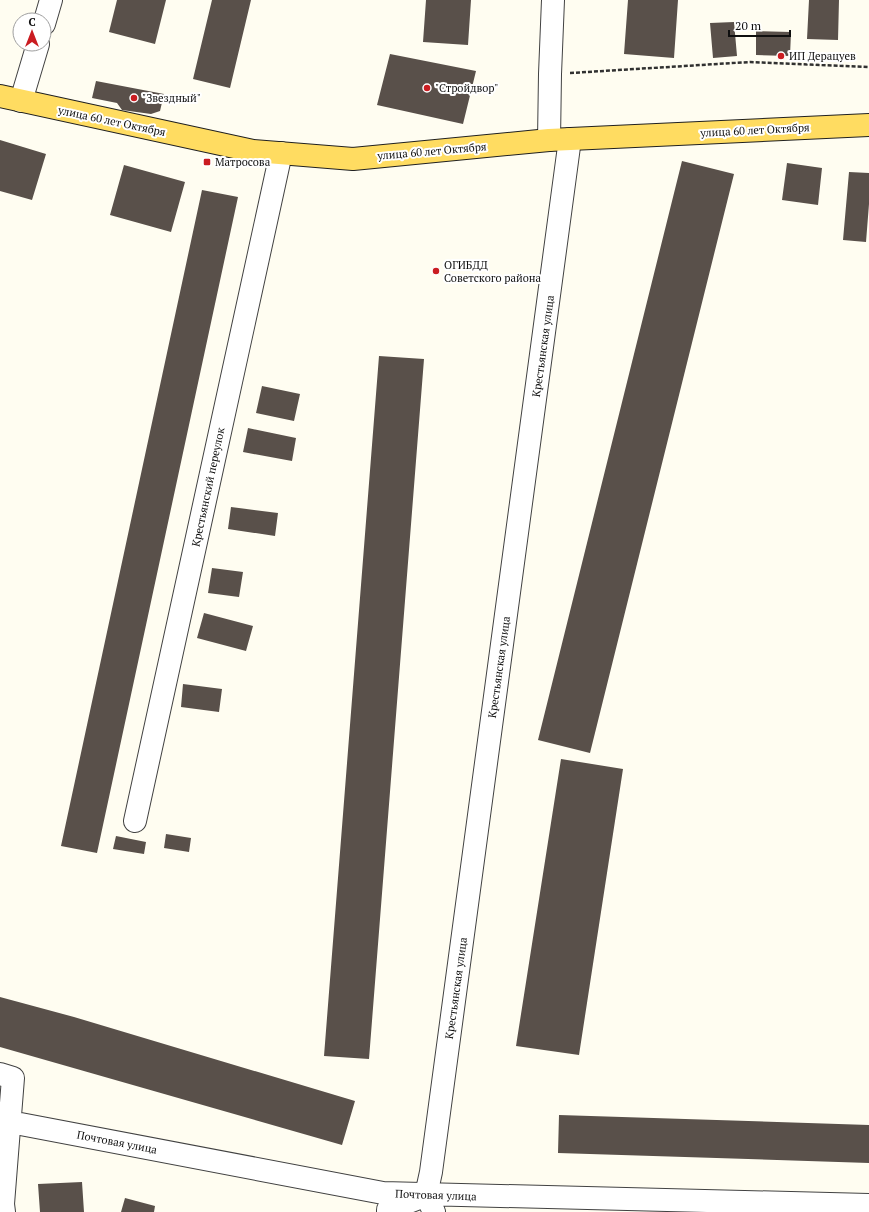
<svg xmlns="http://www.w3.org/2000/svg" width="869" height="1212" viewBox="0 0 869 1212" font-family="'PT Serif',serif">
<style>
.building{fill:#59504a}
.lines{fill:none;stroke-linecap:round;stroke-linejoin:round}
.street-casing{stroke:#424242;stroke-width:24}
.primary-casing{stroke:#202020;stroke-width:24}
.path{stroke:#313131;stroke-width:2.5;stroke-dasharray:4 2;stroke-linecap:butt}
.street{stroke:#fff;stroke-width:22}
.primary{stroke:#ffdc61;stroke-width:22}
.poi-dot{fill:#ca1c21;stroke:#fff;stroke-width:1.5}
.labels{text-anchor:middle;stroke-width:4;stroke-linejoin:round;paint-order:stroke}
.poi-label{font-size:11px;fill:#0f0f0f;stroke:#fff;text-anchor:start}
.street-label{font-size:11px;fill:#0f0f0f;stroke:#fff}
</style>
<rect width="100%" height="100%" fill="#fffdf1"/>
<path class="building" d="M117,0H166L155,44L109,32Z
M212,0H251L230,88L193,79Z
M426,0H471L468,45L423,42Z
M628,0H678L674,58L624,54Z
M809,0H839L838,40L807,39Z
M734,22L737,56L713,58L710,23Z
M756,31L791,32L790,56L756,55Z
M390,54L476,71L463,124L377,105Z
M96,81L164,94L160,111L151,114L122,110L117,103L92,98Z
M0,140L46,154L32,200L0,191Z
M682,161L734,174L590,753L538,740Z
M787,163L822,168L818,205L782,200Z
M124,165L185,182L171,232L110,215Z
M849,172L869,173V204L866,242L843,240Z
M202,190L238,197L97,853L61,846Z
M379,356L424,359L369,1059L324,1056Z
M262,386L300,394L294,421L256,413Z
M248,428L296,438L292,461L243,452Z
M231,507L278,513L275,536L228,529Z
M212,568L243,572L239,597L208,593Z
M204,613L253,626L246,651L197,638Z
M183,684L222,689L219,712L181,707Z
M561,759L623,769L579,1055L516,1046Z
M166,834L191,838L189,852L164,848Z
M116,836L146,842L144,854L113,849Z
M0,997L74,1017L355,1101L342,1145L0,1047Z
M559,1115L869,1125V1163L558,1153Z
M82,1182L84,1212H40L38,1184Z
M125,1198L155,1206L154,1212H121Z"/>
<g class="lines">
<g class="street-casing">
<path id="street" d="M44,24L51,0
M21,101L38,44
M549,140L550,74L553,0
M135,821L281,153
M0,1074L13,1078L3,1204L4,1212
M10,1122L383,1193L869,1205
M388,1212V1210L419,1198
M434,1212L426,1195L431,1172L570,139"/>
</g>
<g class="primary-casing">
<path id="primary" d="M0,96L253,151L353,159L549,140L869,125"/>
</g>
<path class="path" d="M570,73L750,62L869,67"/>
<use href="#street" class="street"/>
<use href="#primary" class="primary"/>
</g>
<g class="poi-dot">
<circle cx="781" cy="56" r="4"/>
<circle cx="427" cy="88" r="4"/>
<circle cx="134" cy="98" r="4"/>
<rect x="203" y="158" width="8" height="8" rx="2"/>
<circle cx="436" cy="271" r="4"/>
</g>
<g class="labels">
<g class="poi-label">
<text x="789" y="60">ИП Дерацуев</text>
<text x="435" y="92">"Стройдвор"</text>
<text x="142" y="102">"Звездный"</text>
<text x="215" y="166">Матросова</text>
<text x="444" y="269">ОГИБДД<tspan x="444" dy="13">Советского района</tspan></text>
</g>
<g class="street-label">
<text transform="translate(112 121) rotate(12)" y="4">улица 60 лет Октября</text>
<text transform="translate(755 130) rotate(-3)" y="4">улица 60 лет Октября</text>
<text transform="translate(432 151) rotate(-5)" y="4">улица 60 лет Октября</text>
<text transform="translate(543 346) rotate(-82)" y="4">Крестьянская улица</text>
<text transform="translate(208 487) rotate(-78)" y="4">Крестьянский переулок</text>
<text transform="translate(499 667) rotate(-82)" y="4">Крестьянская улица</text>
<text transform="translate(456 988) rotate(-82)" y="4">Крестьянская улица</text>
<text transform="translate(117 1142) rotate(11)" y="4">Почтовая улица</text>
<text transform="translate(436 1195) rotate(2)" y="4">Почтовая улица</text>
</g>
</g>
<g transform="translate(32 32)"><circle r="19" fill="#ffffff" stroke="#9f9f9f"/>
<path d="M0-3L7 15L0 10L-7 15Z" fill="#ca1c21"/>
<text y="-6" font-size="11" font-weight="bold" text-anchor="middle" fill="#0f0f0f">С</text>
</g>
<path d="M729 30v6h61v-6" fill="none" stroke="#0f0f0f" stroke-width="2"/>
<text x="735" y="30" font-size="12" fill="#0f0f0f" stroke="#ffffff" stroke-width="3" paint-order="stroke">20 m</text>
</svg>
